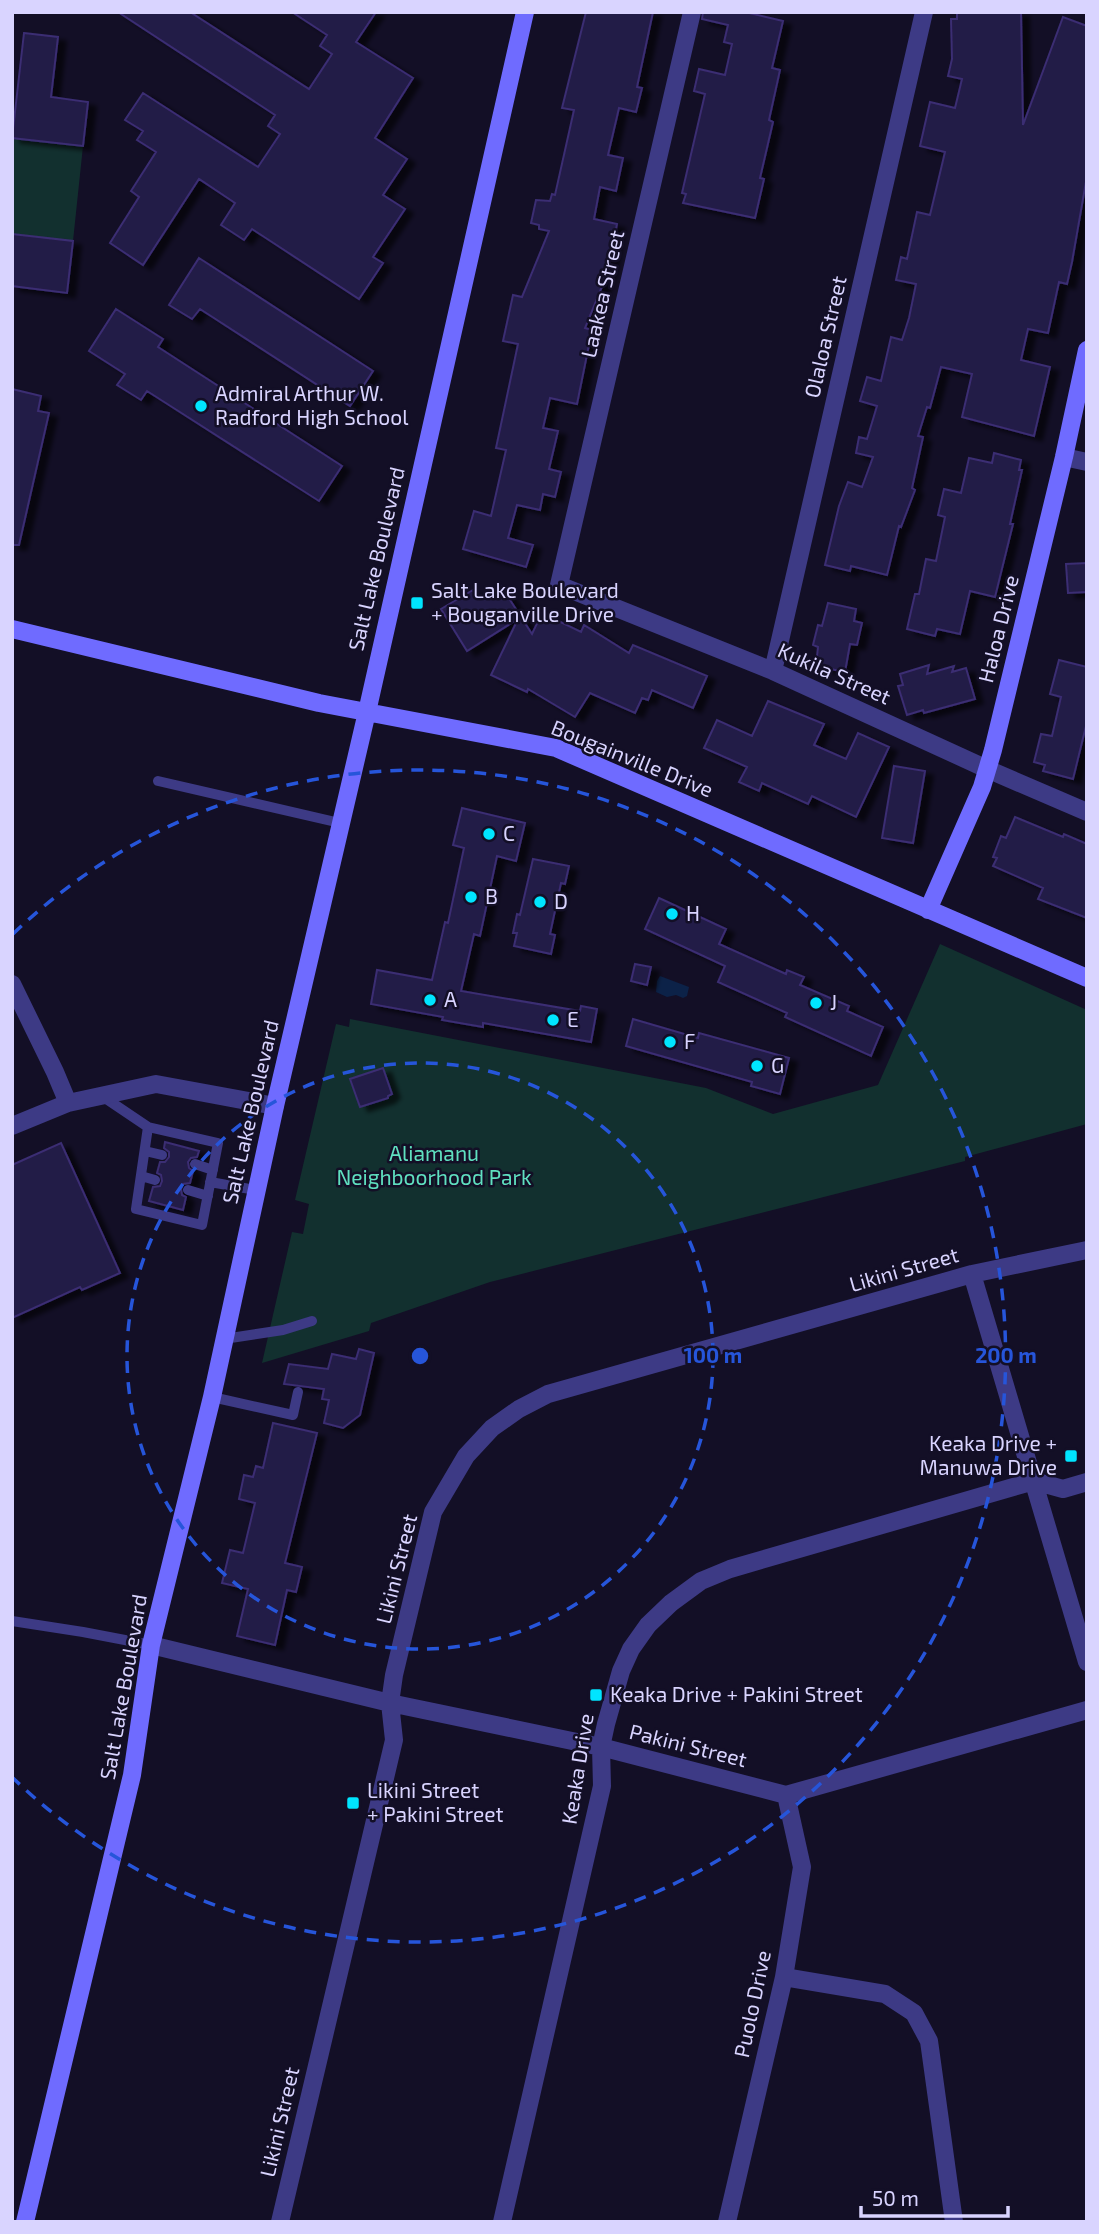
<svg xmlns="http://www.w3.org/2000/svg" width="1099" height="2234" viewBox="0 0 1099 2234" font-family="'Exo 2',sans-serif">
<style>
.green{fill:#12302f}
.water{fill:#0c2248}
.building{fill:#241b47;stroke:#3b2d73;stroke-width:2;filter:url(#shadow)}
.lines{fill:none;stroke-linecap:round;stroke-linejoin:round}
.lane{stroke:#3d3a85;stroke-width:10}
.street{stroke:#3d3a85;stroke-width:18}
.secondary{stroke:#6f6bff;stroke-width:18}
.ring{fill:none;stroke:#2655da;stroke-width:3.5;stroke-dasharray:12 9}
.poi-dot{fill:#00e5ff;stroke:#130f26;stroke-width:2.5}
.labels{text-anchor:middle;stroke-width:5;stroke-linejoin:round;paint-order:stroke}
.street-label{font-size:21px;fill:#d9d4ff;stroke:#130f26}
.poi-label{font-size:21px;fill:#d9d4ff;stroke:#130f26;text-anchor:start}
.park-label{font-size:21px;fill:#5fe0c0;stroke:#130f26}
.centre{fill:#2655da;stroke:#130f26;stroke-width:3.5}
.ring-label{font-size:21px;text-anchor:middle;font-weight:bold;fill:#2655da;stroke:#130f26;stroke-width:5;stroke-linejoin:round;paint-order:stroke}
</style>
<defs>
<filter id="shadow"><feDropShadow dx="8" dy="4.5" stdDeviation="2" flood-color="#0009"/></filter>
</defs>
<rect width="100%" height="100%" fill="#130f26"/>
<path class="green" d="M12,138L83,146L73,241L12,234Z
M940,944L1087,1010V1124L965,1157V1161L490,1282L371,1323L369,1331L262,1363L292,1232L303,1234L309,1204L295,1200L336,1024L349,1027L350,1019L706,1088L773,1114L878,1085Z"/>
<path class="water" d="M660,976L689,987L687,996L683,998L676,995L667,997L656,992L657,981Z"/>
<path class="building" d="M118,12H190L309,89L332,54L320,46L327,35L292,12H376L356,42L413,78L375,138L407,159L383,195L405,209L373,257L383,263L359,299L252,229L244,240L221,225L235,203L199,179L143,265L110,243L139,197L131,191L156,152L137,140L143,131L125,120L143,93L258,167L280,134L268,126L275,115Z
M586,12H653L637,87L642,88L636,112L619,108L608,155L623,158L616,191L600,187L594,219L617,224L608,272L585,328L592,330L577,404L550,398L543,428L558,431L549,469L561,472L555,497L543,494L540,510L517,505L508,538L533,545L526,567L463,549L474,511L491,516L506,450L496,448L518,344L503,341L513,295L522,297L549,231L539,229V225L531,223L536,200L550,201L552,194L555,195L574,110L562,108Z
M703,12H745L783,21L772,68L780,70L769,120L773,122L760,178L764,179L755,218L683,203L686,194L682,193L705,94L694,91L699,69L725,75L732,44L724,42L728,25L702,19Z
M957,12H1021L1023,125L1063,17L1087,26V176L1072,262L1067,284L1059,282L1048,333L1028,329L1021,360L1050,367L1034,436L962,417L972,374L941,367L930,408L927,407L918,436L923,437L912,488L915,490L901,527L899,526L887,575L851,566L850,571L825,565L839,506L848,482L862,487L873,457L856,453L859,437L867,439L877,406L860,401L867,377L881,381L891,337L902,340L909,318L916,284L896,280L901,257L907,259L917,212L930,215L945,152L920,146L930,102L955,108L962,79L948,76L952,59L951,19H957Z
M24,33L58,37L51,97L88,102L83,146L12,138Z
M12,234L73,241L67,293L12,286Z
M199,258L373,371L350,406L200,309L192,319L169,305Z
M116,309L163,339L158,347L342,466L319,501L147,391L141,400L117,385L125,374L89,351Z
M12,389L41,396L38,411L49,413L19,545H12Z
M994,453L1021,460L1019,470H1022L1010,524H1013L995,597L970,591L960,634L937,629L935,636L907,629L915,594H919L926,559L936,561L945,517L938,515L944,489L961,493L969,458L992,463Z
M1087,563V592L1068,593L1066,564Z
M501,586L532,634L542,613L581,632L584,625L629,653L633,645L707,676L693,708L652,690L648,700L642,698L635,713L590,693L575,717L528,689L527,692L491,675L518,619L467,651L441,609L473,590L479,599Z
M828,603L856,609L854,621L862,623L857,645L850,644L845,672L816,666L818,647L813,645L818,625L822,626Z
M1059,660L1087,667V722L1073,779L1043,771L1045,765L1034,762L1041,734L1052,736L1061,697L1050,694Z
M929,665L927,674L954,666L952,672L966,668L975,699L924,713L923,710L907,715L898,686L903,685L900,674Z
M768,701L824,724L814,745L846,759L858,733L889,747L856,817L812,796L808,804L762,783L759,791L739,782L747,767L704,748L717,720L752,736Z
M894,766L925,771L913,843L882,838Z
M462,808L525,823L516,861L497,856L480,936L474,934L461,991L580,1011L581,1006L597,1009L591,1042L483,1023V1027L442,1020L443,1017L371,1004L377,970L432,980L445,922L448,923L464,848L453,845Z
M1015,817L1063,837L1064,834L1087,844V918L1038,899L1043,888L993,866L997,858L993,857L1001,836L1006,838Z
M533,859L569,866L565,884L561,883L550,934L555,935L551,954L514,946L517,933H513L517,914L520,915Z
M659,898L726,929L719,944L786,974L787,970L804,977L800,985L849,1006L847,1011L883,1027L871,1056L785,1017L787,1013L718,982L725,966L645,929Z
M635,964L651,967L647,985L631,981Z
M633,1019L698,1038L699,1033L789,1058L780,1094L751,1086L752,1082L626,1046Z
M383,1068L392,1094L388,1096V1098L360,1107L350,1079Z
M165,1142L199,1151L197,1157L191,1158L188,1162L189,1168L193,1171L190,1183L183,1184L181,1189L182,1195L186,1197L183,1210L149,1201L153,1187L160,1186L162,1181L161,1175L157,1173L160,1162H165L169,1157V1152L164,1148Z
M61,1143L120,1273L82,1290L80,1287L12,1318V1165Z
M359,1349L374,1353L360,1415L343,1428L324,1423L329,1400L322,1399L324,1389L284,1384L289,1364L328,1369L332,1354L356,1359Z
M273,1423L317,1433L285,1563L302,1567L296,1592L287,1590L275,1645L237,1636L248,1589L222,1583L230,1550L243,1553L255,1503L239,1499L244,1475L253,1477L256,1466L263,1468Z"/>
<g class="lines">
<path class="lane" d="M158,781L340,823
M102,1096L148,1127L136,1209L202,1225L218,1143L148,1127
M145,1151L162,1155
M195,1164L213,1170
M141,1176L155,1180
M210,1182L256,1190
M188,1190L208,1196
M224,1339L283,1330L312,1321
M212,1397L293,1415L298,1392
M12,1621L83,1632L151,1645"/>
<path class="street" d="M692,12L559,585L773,671L987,769L1087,812
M1064,457L1087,462
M773,671L924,12
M12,984L55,1072L68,1103
M12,1126L68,1103L156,1084L275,1106
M972,1274L1087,1662
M151,1645L390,1703L601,1747L786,1795L1087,1710
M784,1977L885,1994L914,2013L929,2041L954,2222
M280,2222L394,1740L390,1703L394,1675L433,1512L466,1456L492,1428L519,1409L548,1394L972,1274L1087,1250
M502,2222L602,1786L601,1747L606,1724L621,1671L631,1649L648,1625L671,1603L701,1581L730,1569L1034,1481L1063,1489L1087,1482
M727,2222L784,1977L802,1867L786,1795"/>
<path class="secondary" d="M12,629L319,703L556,748L1087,978
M928,910L982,787L993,750L1064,457L1087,350
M25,2222L132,1775L151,1645L212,1397L275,1106L367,712L525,12"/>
</g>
<g class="ring">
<circle cx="420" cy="1356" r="293"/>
<path d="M13 934A586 586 0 1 1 13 1778"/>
</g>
<g class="poi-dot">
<circle cx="201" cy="406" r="7"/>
<rect x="410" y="596" width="14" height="14" rx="3.5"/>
<circle cx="489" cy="834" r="7"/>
<circle cx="471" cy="897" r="7"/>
<circle cx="540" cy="902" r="7"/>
<circle cx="672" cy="914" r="7"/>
<circle cx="430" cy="1000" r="7"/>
<circle cx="816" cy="1003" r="7"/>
<circle cx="553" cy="1020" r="7"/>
<circle cx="670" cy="1042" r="7"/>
<circle cx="757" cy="1066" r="7"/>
<rect x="1064" y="1449" width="14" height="14" rx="3.5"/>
<rect x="589" y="1688" width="14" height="14" rx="3.5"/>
<rect x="346" y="1796" width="14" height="14" rx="3.5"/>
</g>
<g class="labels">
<g class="street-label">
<text transform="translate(603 294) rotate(-77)" y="7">Laakea Street</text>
<text transform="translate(826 337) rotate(-77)" y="7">Olaloa Street</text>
<text transform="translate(377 559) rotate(-77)" y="7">Salt Lake Boulevard</text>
<text transform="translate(999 629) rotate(-76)" y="7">Haloa Drive</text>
<text transform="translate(834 674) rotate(24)" y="7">Kukila Street</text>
<text transform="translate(632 759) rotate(22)" y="7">Bougainville Drive</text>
<text transform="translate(251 1112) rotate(-77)" y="7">Salt Lake Boulevard</text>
<text transform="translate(904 1270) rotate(-16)" y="7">Likini Street</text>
<text transform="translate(397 1569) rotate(-76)" y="7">Likini Street</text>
<text transform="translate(124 1687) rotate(-80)" y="7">Salt Lake Boulevard</text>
<text transform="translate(688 1746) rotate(14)" y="7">Pakini Street</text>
<text transform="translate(578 1769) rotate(-81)" y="7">Keaka Drive</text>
<text transform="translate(753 2004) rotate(-78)" y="7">Puolo Drive</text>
<text transform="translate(280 2122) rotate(-77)" y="7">Likini Street</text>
</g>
<g class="poi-label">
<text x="215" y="401">Admiral Arthur W.<tspan x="215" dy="24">Radford High School</tspan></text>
<text x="431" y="598">Salt Lake Boulevard<tspan x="431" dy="24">+ Bouganville Drive</tspan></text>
<text x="503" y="841">C</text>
<text x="485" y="904">B</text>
<text x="554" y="909">D</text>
<text x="686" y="921">H</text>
<text x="444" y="1007">A</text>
<text x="830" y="1010">J</text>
<text x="567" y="1027">E</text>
<text x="684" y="1049">F</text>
<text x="771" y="1073">G</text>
<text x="1057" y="1451" text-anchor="end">Keaka Drive +<tspan x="1057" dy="24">Manuwa Drive</tspan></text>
<text x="610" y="1702">Keaka Drive + Pakini Street</text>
<text x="367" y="1798">Likini Street<tspan x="367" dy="24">+ Pakini Street</tspan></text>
</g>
<g class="park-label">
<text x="434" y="1161">Aliamanu<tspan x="434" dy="24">Neighboorhood Park</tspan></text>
</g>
</g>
<circle cx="420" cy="1356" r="10" class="centre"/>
<g class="ring-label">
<text x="713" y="1363">100 m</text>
<text x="1006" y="1363">200 m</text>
</g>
<rect width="1099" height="2234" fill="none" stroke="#d9d4ff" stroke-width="28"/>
<path d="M861 2206v10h147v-10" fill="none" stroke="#d9d4ff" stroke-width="3.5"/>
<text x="872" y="2206" font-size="21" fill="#d9d4ff" stroke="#130f26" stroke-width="5" paint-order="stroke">50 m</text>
</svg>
